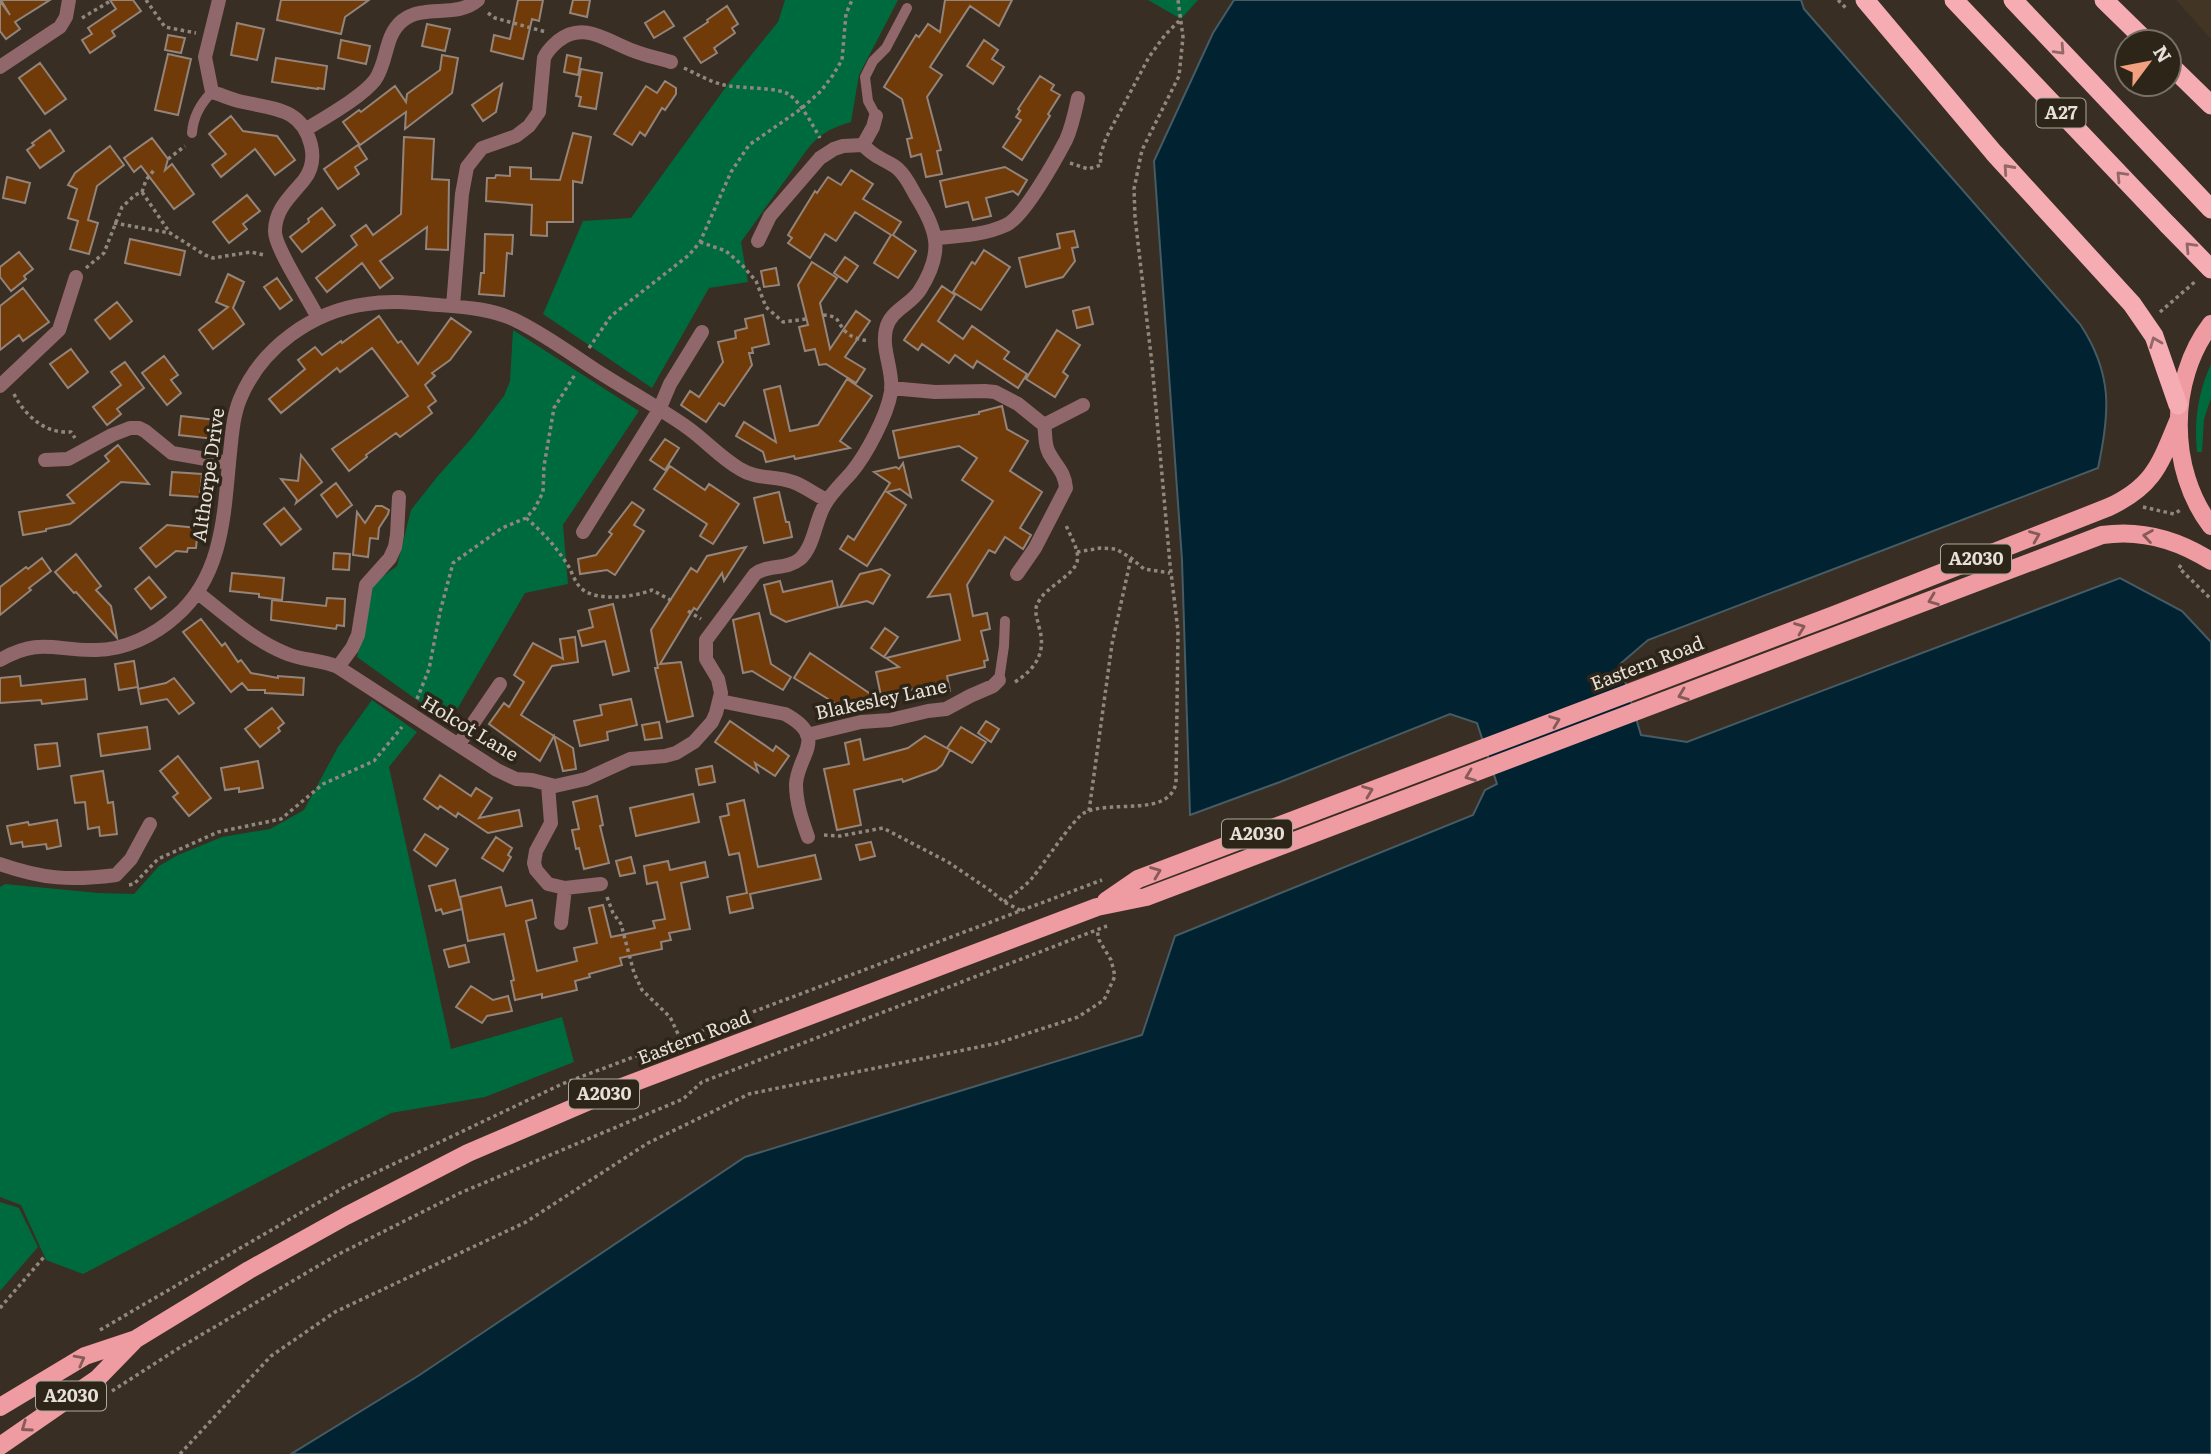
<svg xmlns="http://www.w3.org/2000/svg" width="2211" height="1454" viewBox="0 0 2211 1454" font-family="Literata,serif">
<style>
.built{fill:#433524}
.green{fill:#006a3f}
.water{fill:#012231;stroke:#465b63;stroke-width:2}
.building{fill:#713b09;stroke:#94847a;stroke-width:2}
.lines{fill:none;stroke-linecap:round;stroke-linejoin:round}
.path{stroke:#90887f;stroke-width:3.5;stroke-dasharray:3.5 3.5;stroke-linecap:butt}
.service{stroke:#90676a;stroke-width:10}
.minor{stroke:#90676a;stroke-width:14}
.primary{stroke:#ef9ba2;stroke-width:18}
.trunk{stroke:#f5acb2;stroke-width:19}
.trunk-bridge{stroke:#f5acb2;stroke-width:19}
.oneway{stroke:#926866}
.oneway2{stroke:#855a57}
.labels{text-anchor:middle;stroke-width:7;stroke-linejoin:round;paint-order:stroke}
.shield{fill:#2e2519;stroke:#afa89f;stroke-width:2}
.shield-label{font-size:18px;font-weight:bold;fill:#e6e0d9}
.street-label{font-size:19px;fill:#e6e0d9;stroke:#2e2519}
</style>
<rect width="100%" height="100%" fill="#382e23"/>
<path class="built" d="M2176,0H2211V39Z"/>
<path class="green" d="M785,0H898L859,75L851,122C831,128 819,134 806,151L741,242L748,282L709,288L652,388L543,314L583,221L631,218L731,80L778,22Z
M1148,0H1198L1181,19Z
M513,330L639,411L563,525L568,584L525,593L449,723L357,657L372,584L397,566L411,510L437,477L471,439L504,396L510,381Z
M2211,364V398L2204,419L2202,452H2197C2194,420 2198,393 2211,364Z
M372,700L417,732L389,767L451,1049L562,1017L574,1062L485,1097L391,1113L83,1274L46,1260L21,1205L0,1197V887L5,884L98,893L134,894L159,866L178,855L222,837L270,829L304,810L338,747Z
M0,1202L19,1208L38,1247L0,1291Z"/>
<path class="water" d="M1234,0H1801L1804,9L2080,324C2113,374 2110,412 2098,468L1648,640L1620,664L1641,735L1687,742L2120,578L2182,611L2211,642V1454H291L418,1376L745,1157L1142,1035L1175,936L1473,815L1485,790L1497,784L1477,723L1450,714L1280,782L1190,815L1182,560L1154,161L1213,33Z"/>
<path class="building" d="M1,0H50L15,22L20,29L6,39L0,31V1L10,15Z
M110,0H133L141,11L112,31L115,36L90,53L82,40L92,34L88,28L116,9Z
M281,0H369L345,17L341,34L277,20Z
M518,0H543L539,21L532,19L523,59L491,51L494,35L510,39Z
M573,0H590L587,17L570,13Z
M945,0H1012L999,26L970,6L930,67L942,75L927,97L941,150L937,151L942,174L926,177L921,154L911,157L907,139L912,138L902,99L884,87L916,35L919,37L928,24L940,32Z
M727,6L738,24L732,28L735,33L714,48L717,53L701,63L684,38L708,22L707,20Z
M664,11L674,26L654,38L645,23Z
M237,23L264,29L257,60L231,55Z
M427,24L450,29L445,51L422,46Z
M168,35L185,38L181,53L165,50Z
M341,40L370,46L366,64L338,58Z
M984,40L998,50L992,59L1004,67L993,84L967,66Z
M168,54L191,59L178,115L155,110Z
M442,55L458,58L452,93L405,129L406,112L360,145L343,122L359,110L361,112L395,86L406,102L407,94L440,70Z
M567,55L581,58L578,75L564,72Z
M276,58L327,66L324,89L318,88V89L272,82Z
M40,63L66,99L45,114L19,78Z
M581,69L602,73L596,109L579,106L581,97L576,96Z
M1040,76L1054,85L1051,90L1060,95L1048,114L1050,116L1022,160L1003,147L1021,120L1016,117L1020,111L1018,109Z
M665,81L676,88V94L665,110L662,108L645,136L640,132L632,145L614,134L646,86L657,93Z
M502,84L496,112L483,121L472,105Z
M231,116L243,131L277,136L295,160L275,175L255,149L221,177L212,165L226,154L209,134Z
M50,130L64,151L40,168L27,150L34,145L32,143Z
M573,133L591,137L582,183L573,181V222H547V236L531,235L532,205L486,201L487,178H495L496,175L510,176V167L531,168V179L560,180Z
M404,137L434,139L432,179L449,180L448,250L426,249L427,227L380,261L393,278L380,288L362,263L327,292L316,278L357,245L351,236L366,225L373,235L401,214Z
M152,138L168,159L165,170L172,164L194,194L174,209L141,166L134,172L124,158Z
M358,145L367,159L355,167L359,174L338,189L324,169Z
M110,146L124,165L97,186L88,220L98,223L89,254L70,249L78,221L68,218L77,189L68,185L75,173Z
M1005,167L1027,180L1018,195L1013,191L986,198L991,216L973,220L968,202L946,207L940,181Z
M851,170L873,184L863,199L901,222L893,235L916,251L898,278L874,263L891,235L855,212L836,241L825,234L810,258L788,243L792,238L788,235L815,191L817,193L828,177L841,185Z
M7,177L30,183L25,203L3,198Z
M247,195L260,211L243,224L247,229L229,243L213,222Z
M322,208L335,225L302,252L290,237L309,222L308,219Z
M1074,231L1078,247L1072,248L1075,261L1063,277L1026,287L1019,258L1060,248L1057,234Z
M485,234L513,235L512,254L507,253L504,296L479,294L481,273H484Z
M130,239L185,251L180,275L125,263Z
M984,250L1010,267L981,310L953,292L972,262L975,264Z
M19,252L33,269L24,276L26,279L11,291L0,277V267Z
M845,257L858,266L847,282L834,273Z
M812,262L837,278L820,303L830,349L856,311L870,321L845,357L865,369L856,383L826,364L819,365L815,349L805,351L799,327L808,325L798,285Z
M776,268L779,285L764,287L761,271Z
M228,274L244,282L233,308L244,324L213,349L199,330L228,307L216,302Z
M277,278L292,300L280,309L264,287Z
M942,286L955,295L938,321L963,339L972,326L1009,352L1004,359L1027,374L1018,388L977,361L973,368L955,355L949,363L922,344L918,350L904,340Z
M23,288L49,322L23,341L19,335L0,350V306Z
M117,302L132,321L110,339L95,320Z
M1089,307L1093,324L1077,328L1073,311Z
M763,315L769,344L752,348L753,353H749L752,365L724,406L719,403L706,422L681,405L690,391L699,397L723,362L718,342L736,338L735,331L747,328L745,319Z
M379,316L398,343L401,341L418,364L451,318L471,332L450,360L432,373L435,376L425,385L436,401L428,407L432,413L400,437L396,433L366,455L367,457L349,471L332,449L408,396L372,348L340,372L337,368L281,413L269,399L305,369L298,360L315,347L322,355L341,341L342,343Z
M1057,330L1080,345L1063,372L1068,376L1055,397L1026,379Z
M71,349L88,372L68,388L50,364Z
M164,356L178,375L171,380L181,393L167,405L142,373Z
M125,362L144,388L117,409L121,414L107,425L93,407L121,385L111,372Z
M847,379L872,396L840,441L850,448L795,459L794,456L766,462L763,452L736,436L744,422L776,442L764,390L780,386L790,431L818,425Z
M1002,406L1007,429L1028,441L1010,471L1042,492L1020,528L1031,535L1023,549L1005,537L995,553L989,550L967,585L973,616L987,613L990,629L981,631L988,660L984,661L985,667L947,676L950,691L934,694L932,685L881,696L876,672L899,667L886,658L960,640L950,594L928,597L993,501L962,480L977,458L959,446L899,458L893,431L979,414V412Z
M181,416L216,420L214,439L179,435Z
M665,439L679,448L665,470L650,460Z
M118,445L149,484L121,482L70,524L46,529V531L23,535L19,512L74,503L67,495L109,461L105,456Z
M301,455L322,482L296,503L297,500L281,479L298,481Z
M903,463L911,497L900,489L887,492L906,505L867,566L840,549L848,536L854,540L890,483L874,472L896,467L899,469Z
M670,466L705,490L709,484L739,504L713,544L700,536L707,524L654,489Z
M172,472L202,474L200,497L170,495Z
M336,483L352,505L337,517L321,495Z
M779,492L786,522H789L792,537L764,543L754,498Z
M632,502L644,510L634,525L644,531L615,575L607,570L580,574L578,559L596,555L612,534L609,532Z
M376,506H382L389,510L388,514L379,528L378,539L370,538L368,557L353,555L357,512L365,523Z
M284,508L301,529L281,545L264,524Z
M167,525L198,528L196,548H188L187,552L176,551L156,567L140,548Z
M746,547L724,581L722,573L697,610L694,608L660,664L681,662L693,716L667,722L655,668H658L651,630L691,568L697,572L707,556Z
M334,553L350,554L349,570L333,569Z
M76,554L101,586L96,590L111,606L117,638L76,592L74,593L55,572Z
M42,558L51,571L29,588L31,590L0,615V587L26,567L28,569Z
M881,569L890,575L873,604L867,601L840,607L860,574Z
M232,573L284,578L282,600L259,597V594L230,591Z
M149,577L166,597L151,609L135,589Z
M780,581L783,592L832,581L838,607L786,622L771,614L764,585Z
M327,598L345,599L344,626L337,625L336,629L271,620L272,600L326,606Z
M613,604L629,671L613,675L605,641L582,646L578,631L593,627L589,610Z
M759,613L771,664L791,677L783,690L752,671L743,673L733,620Z
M201,619L222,646L225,643L238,662L241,660L251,673L278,678V676L304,678L303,695L265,693V690H248L242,683L231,692L183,632Z
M885,628L898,637L884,657L871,648Z
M575,637L578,662L552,666L521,715L573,748L576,769L563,771L554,736L540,761L489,724L504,703L509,707L524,682L514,675L533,643L563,659L560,639Z
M810,653L881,701L846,710L794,678Z
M134,661L138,687L119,690L115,664Z
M20,676L21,686L85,679L87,699L42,704L41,700L0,703V678Z
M174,678L194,703L179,714L167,699L141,704L138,689L166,683Z
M631,699L637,725L607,732L608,740L580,746L574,721L602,715L600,705Z
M272,708L284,723L278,728L280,731L260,747L245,729Z
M730,721L773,751L776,746L789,756L775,776L755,763L758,772L715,742Z
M986,721L999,729L991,742L978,733Z
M659,722L662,738L645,740L642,725Z
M147,727L150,749L101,756L98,734Z
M961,727L986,742L972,763L947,748Z
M925,736L950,750L942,765L936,770L903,782L902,779L854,790L861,825L837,830L824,769L849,764L845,743L860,739L864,760L908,748Z
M57,743L60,766L38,769L35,745Z
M178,756L211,798L189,816L173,797L178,793L160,771Z
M258,761L263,788L239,792V788L225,790L221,768Z
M712,766L715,782L699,785L696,769Z
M103,771L108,803L113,802L117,834L100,836L99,827L88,829L85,802L75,803L71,776Z
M440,775L471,796L476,788L492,798L479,818L519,810L522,826L488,833L458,813L456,817L440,806L438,809L424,799Z
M693,794L699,822L636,836L630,808Z
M597,796L603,825L600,826L609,863L584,869L579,848L576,849L572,830L579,829L573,802Z
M744,800L758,867L815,855L821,879L750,894L753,908L730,913L727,897L747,893L739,853L729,855L720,817L729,815L727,804Z
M57,820L61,846L47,849L46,844L23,847L22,842L11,844L7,826L28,822L29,825Z
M425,834L448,849L436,866L414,850Z
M496,837L512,848L508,855L511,857L503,871L482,858Z
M871,842L875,856L860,860L856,845Z
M631,857L635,873L620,876L616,861Z
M668,861L670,870L705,862L708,877L681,883L690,929L669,933L671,940L661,942L662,949L620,958L622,965L589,974L590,977L575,981L577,990L542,998V994L515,1000L511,981L514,980L504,934L468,941L460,897L501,887L506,906L532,900L536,918L526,921L537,971L577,961L574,948L597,943L589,908L603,905L611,937L655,928L653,921L665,919L657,882L647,884L644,866Z
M455,880L462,909L443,914L441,909L436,911L429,886Z
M465,945L469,962L449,967L444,950Z
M471,986L493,1000L508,996L512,1011L487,1016L482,1023L456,1007Z"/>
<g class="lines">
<path class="path" d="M146,0L165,27L196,33
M1838,0L1847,9
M488,13L495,18L546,32
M82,18L112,0
M684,68C699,75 712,83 729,86C742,88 780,88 788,94C801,102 813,126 820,138
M168,159L185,146
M1070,163L1088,169L1101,165L1100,156L1106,138L1149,57L1165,35L1181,19
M142,192L170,233
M114,223L170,233L205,255L213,258L251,252L264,255
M700,242L726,251L742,265L756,281L766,307L783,322L806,319
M86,268L104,253L122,207L135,195L142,192L146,180L154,170
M2160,312L2197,280
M823,315C841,316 836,322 846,332C852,338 861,340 869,341
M589,348L611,316L689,255L700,242L731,172L749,145L801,109L821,91L833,75L842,60L846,14L852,0
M14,394C21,409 37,426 53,430C59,432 66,432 71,432L75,438
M2143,507L2174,514L2182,509
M526,518C543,532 557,548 569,567C572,573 575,581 579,586C593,603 634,597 652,590L674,602
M1077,552L1101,548L1116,549L1131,558L1144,569L1170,573
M2181,565L2179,568L2211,599
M688,611L701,619
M1015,682C1035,669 1047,653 1039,627C1037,617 1033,610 1039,601C1046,587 1073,576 1077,562C1080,550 1070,536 1066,525
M417,699L429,669L440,612L453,563L502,528L526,518L535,508L543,492L544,466L554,408L576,373
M1089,811L1112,644L1131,558
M824,835L840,836L883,828L948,862L991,891L1004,902L1022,911
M129,885L134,884L158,859L218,832L281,819L323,784L374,761L402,727
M607,897L613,913L621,924L634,973L642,990L670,1017L680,1038
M1004,902C1013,894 1025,887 1033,877C1043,865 1073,819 1084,813C1110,799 1169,818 1176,783L1178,631L1170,564L1152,364L1135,217L1134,189L1142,150L1179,76L1183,37L1178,0
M0,1308L44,1257
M100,1330L345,1187L562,1084L1102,880
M112,1391L179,1348L335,1256L460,1193L683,1099L702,1082L1107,926
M180,1454L271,1356L335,1312L526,1222L648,1143L749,1094L998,1043L1078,1017L1104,1000L1115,976L1111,960L1099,940L1097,930"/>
<path class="service" d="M876,116L868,101L865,77L873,61L886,48L907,8
M192,133C193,118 201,103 212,92
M999,680L1004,646L1005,621"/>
<path class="minor" d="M219,0L205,57L212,92C222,95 233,100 243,102C274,109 302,108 311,145C314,158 312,170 304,180C291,196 275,209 275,231C274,247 309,299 318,318
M0,67L60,27L66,17L69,0
M305,130C324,118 362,97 375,80C388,62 384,36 402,21C424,3 456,19 478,0
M863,145L873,127L876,116
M936,238C960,236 985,235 1006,225C1024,217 1056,159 1066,140C1072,127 1075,112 1078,98
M453,306L462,194L467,167L482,148L516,136L529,126L539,112L544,58C547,51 551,47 558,41C584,20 608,42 634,51C646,56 659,58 671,62
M0,386L59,330L76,277
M891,388L935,392L985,391L995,392L1018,404L1044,425C1046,434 1044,444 1049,453C1056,466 1065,472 1066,488L1035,548L1017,574
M1044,425L1083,405
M45,460L68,459L112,435L130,428H139L145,431L172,453L229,463
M583,532L659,410L670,384L702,332
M198,593C225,614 253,640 285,653C302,661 321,659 338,667L497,770L516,779L532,780L555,786L586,779L630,759L665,756L676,753L694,742L712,722L716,713L721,693L718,679L706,659V640L755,574C768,564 787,570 800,559C814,546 815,522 824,506C831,493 841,484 851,473C866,455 887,416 891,392C894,371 881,350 886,329C890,310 911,305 920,290C944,252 938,231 916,196C911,187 906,176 898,169C893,164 886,162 880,158C874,155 868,150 863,145L843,146L834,149L820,158L770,216L758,241
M0,660C40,637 55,651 96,650C125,650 155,635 176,616C224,575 224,511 230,453C232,435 233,416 240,399C261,348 312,311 367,304C391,300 414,303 438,305C465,307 495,309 519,322C545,335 570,353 594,369C625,389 658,407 688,428C706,441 721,458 740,469C757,480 775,475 793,482C805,486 815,495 827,500
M338,667L352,648L358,635L366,585L390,558L395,547L397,535L399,497
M720,701L785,714C829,738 798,754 796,784C796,803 802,820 808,837
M807,735L861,722L890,720L928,711L946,709L970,696L993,686L999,680
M459,744L500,684
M548,785L551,823L536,851L534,863L536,870L548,884L565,888L561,923
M0,864C43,879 71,881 116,875L131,859L150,824
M565,888L601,884"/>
<path class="primary" d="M2211,324C2168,380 2168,470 2211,526
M1106,901L1138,879L1834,615L2109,507C2154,486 2160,464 2178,421
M0,1407L85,1356L136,1339L249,1270L346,1216L468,1153L622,1087L1097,907L1146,897L2102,535C2142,529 2178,540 2211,561
M0,1446L97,1379L134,1341"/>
<path class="trunk" d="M1865,0L1994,153L2132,304L2154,336L2178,405
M1954,0L2168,225
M2013,0L2211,209
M2104,0L2147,42
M2169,64L2211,105"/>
<path class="trunk-bridge" d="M2168,225L2211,269"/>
</g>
<defs><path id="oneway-chevron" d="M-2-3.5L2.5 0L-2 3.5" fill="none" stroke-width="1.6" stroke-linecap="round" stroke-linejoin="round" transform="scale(1.75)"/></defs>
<g class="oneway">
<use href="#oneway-chevron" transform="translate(2060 50) rotate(47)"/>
<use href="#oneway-chevron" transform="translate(2008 169) rotate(-132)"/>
<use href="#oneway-chevron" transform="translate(2121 176) rotate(-134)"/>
<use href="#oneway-chevron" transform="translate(2190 247) rotate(-134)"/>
<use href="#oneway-chevron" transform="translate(2155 342) rotate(-112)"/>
</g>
<g class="oneway2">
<use href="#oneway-chevron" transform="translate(2035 536) rotate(-22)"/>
<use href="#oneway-chevron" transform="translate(2148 536) rotate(-171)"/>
<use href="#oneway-chevron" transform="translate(1933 600) rotate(159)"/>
<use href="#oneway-chevron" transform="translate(1800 628) rotate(-21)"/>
<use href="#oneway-chevron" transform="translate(1683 695) rotate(159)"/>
<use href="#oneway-chevron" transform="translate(1555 721) rotate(-21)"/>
<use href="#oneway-chevron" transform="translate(1470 776) rotate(159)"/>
<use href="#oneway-chevron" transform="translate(1368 791) rotate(-21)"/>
<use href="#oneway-chevron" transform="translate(1156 872) rotate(-21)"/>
<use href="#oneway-chevron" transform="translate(80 1360) rotate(-28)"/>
<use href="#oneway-chevron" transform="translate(26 1427) rotate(145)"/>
</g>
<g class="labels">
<g class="shield">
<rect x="2036.5" y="98.5" width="49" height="29" rx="5"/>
<rect x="1941" y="544.5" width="70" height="29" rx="5"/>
<rect x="1222" y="819.5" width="70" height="29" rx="5"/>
<rect x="569" y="1079.5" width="70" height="29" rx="5"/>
<rect x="36" y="1381.5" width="70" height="29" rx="5"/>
</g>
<g class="shield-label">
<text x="2061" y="119">A27</text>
<text x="1976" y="565">A2030</text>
<text x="1257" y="840">A2030</text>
<text x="604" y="1100">A2030</text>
<text x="71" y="1402">A2030</text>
</g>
<g class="street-label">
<text transform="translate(208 475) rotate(-82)" y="7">Althorpe Drive</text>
<text transform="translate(1647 663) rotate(-21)" y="7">Eastern Road</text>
<text transform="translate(881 699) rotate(-12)" y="7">Blakesley Lane</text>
<text transform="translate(470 728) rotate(31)" y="7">Holcot Lane</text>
<text transform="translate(694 1037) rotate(-21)" y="7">Eastern Road</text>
</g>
</g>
<g transform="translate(2148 63) rotate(58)"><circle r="33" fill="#2e2519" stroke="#787066" stroke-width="2"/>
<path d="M0-5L12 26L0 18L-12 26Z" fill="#f2a080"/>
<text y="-10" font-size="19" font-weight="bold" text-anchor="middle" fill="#e6e0d9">N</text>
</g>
</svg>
